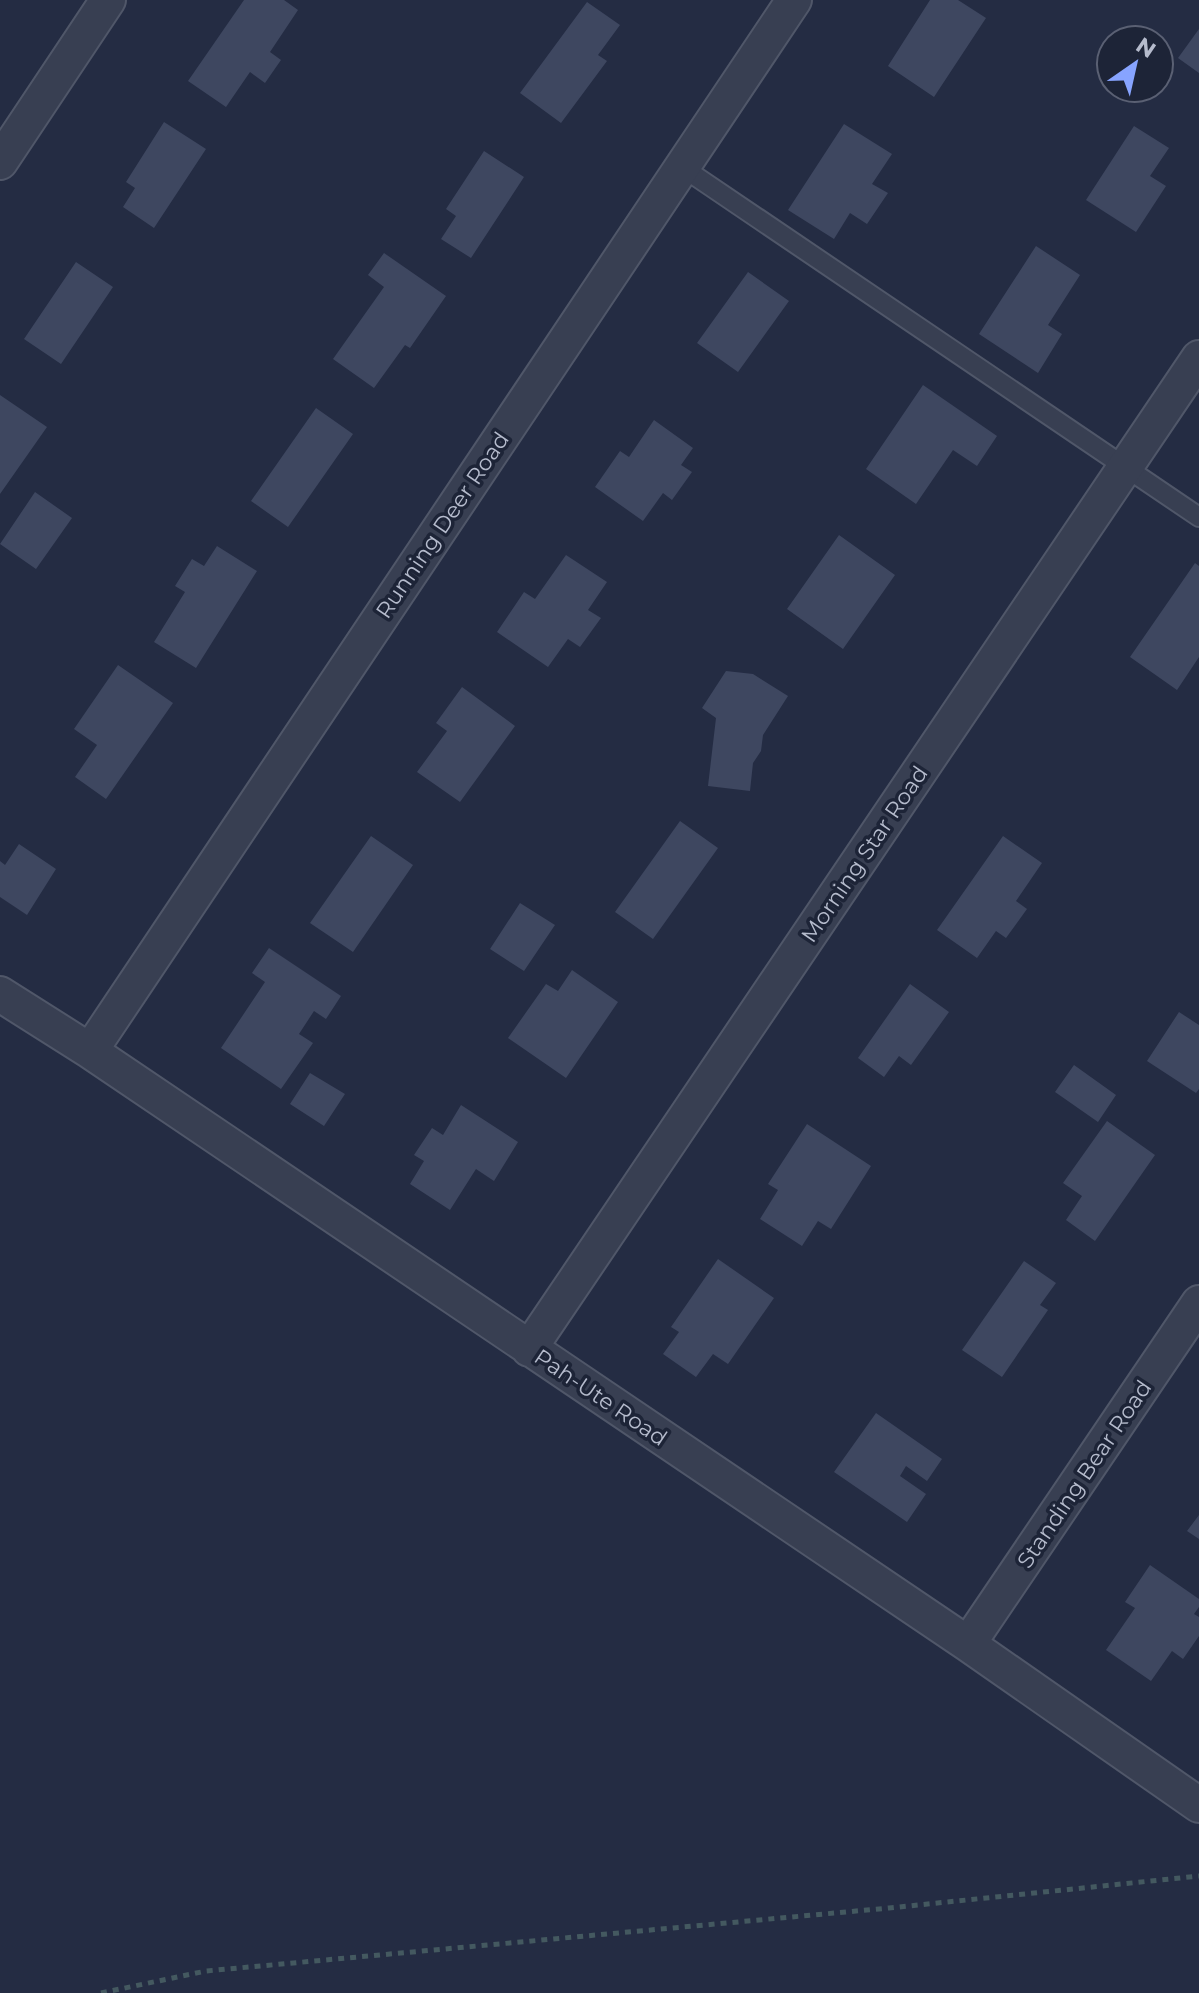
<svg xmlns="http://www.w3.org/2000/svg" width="1199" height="1993" viewBox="0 0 1199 1993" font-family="Montserrat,sans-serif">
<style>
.building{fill:#3e4760}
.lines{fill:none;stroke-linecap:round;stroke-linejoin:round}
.service-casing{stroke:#505769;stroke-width:22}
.minor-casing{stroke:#505769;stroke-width:38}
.path{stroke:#445960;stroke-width:5;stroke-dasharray:6 6;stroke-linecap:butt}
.service{stroke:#383f52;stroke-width:18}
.minor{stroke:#383f52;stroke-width:34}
.labels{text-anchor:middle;stroke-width:7;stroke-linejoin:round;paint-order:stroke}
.street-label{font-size:22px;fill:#b5bbcc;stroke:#1d2437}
</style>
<rect width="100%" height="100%" fill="#242c43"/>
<path class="building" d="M244,0H284L298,10L270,52L281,60L265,83L250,72L226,107L188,81Z
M930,0H958L986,18L934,97L888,66Z
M587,2L620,25L598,55L607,61L561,123L520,93Z
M1199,29V73L1178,58Z
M164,122L206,149L154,228L123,207L135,188L126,182Z
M844,124L892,154L872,184L888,193L867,224L850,213L834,239L788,210Z
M1134,126L1169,148L1150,176L1166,186L1136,232L1086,200Z
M484,151L524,177L471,258L441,239L456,216L446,209Z
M1036,246L1080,275L1048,325L1062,334L1038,373L979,334Z
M384,253L446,296L410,348L405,345L374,388L333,359L384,287L368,275Z
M76,262L113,287L61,364L24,339Z
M748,272L789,301L738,372L697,343Z
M923,385L997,436L977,466L953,450L916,504L866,469Z
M0,395L47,427L0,494Z
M316,408L353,434L288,527L251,501Z
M654,420L693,448L681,465L692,472L672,500L663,493L643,521L595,487L620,451L629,457Z
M35,492L72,518L36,569L0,544Z
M839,535L895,575L843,649L787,609Z
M217,546L257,571L196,668L154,642L185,592L175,586L192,559L204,566Z
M566,555L607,582L588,610L601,618L580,647L568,639L548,667L497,632L524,592L535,599Z
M1195,563L1199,566V657L1177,690L1130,657Z
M118,665L173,703L106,799L75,777L97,745L74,729Z
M726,671L753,674L788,696L763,735L761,751L753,763L750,791L708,786L716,718L702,708Z
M462,687L515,726L460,802L417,772L447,731L436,723Z
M680,821L718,848L653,939L615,912Z
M371,836L413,865L353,952L310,923Z
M1003,836L1042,863L1016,901L1027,909L1006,938L996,931L977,958L937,930Z
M19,844L56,869L27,915L0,897V861L5,865Z
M520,903L555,925L524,971L490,949Z
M269,948L341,996L326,1019L314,1011L299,1034L313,1043L281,1089L221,1048L265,982L252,973Z
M572,970L618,1002L566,1078L508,1038L546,984L558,991Z
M910,984L949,1012L911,1065L899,1056L884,1077L858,1058Z
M1179,1012L1199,1025V1089L1196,1093L1147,1061Z
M1074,1065L1116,1095L1098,1122L1055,1092Z
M310,1073L345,1094L324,1126L290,1104Z
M461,1105L518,1142L494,1181L476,1169L450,1210L410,1184L424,1161L414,1155L432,1128L443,1135Z
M1107,1121L1155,1155L1095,1241L1066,1220L1082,1196L1063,1183Z
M807,1124L871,1166L831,1229L818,1221L802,1246L760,1219L778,1190L768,1184Z
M718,1259L774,1298L728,1364L713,1354L696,1377L663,1354L679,1332L671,1327Z
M1024,1261L1056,1283L1040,1305L1048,1310L1002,1377L962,1350Z
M876,1413L942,1459L927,1481L906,1466L900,1476L926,1494L907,1522L834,1472Z
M1199,1515V1539L1187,1531Z
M1150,1565L1199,1599V1607L1194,1614L1199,1617V1636L1183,1659L1172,1651L1151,1681L1106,1650L1135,1608L1125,1602Z"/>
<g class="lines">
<g class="service-casing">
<path id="service" d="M682,167L1199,517"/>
</g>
<g class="minor-casing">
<path id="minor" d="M0,162L108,0
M0,994L90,1051L968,1644L1199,1805
M90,1051L794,0
M529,1349L1199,358
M968,1644L1199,1303"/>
</g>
<path class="path" d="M101,1993L206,1971L889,1908L1199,1876"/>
<use href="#service" class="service"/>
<use href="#minor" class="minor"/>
</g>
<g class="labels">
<g class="street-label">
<text transform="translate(442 525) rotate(-56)" y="8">Running Deer Road</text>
<text transform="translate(864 854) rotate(-56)" y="8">Morning Star Road</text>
<text transform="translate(601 1397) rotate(34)" y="8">Pah-Ute Road</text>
<text transform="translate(1084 1474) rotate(-56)" y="8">Standing Bear Road</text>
</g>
</g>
<g transform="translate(1135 64) rotate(34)"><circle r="38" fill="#1d2437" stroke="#5a6073" stroke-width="2"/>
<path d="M0-6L14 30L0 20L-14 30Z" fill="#87a4ff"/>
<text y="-12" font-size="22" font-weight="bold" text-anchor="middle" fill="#b5bbcc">N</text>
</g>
</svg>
